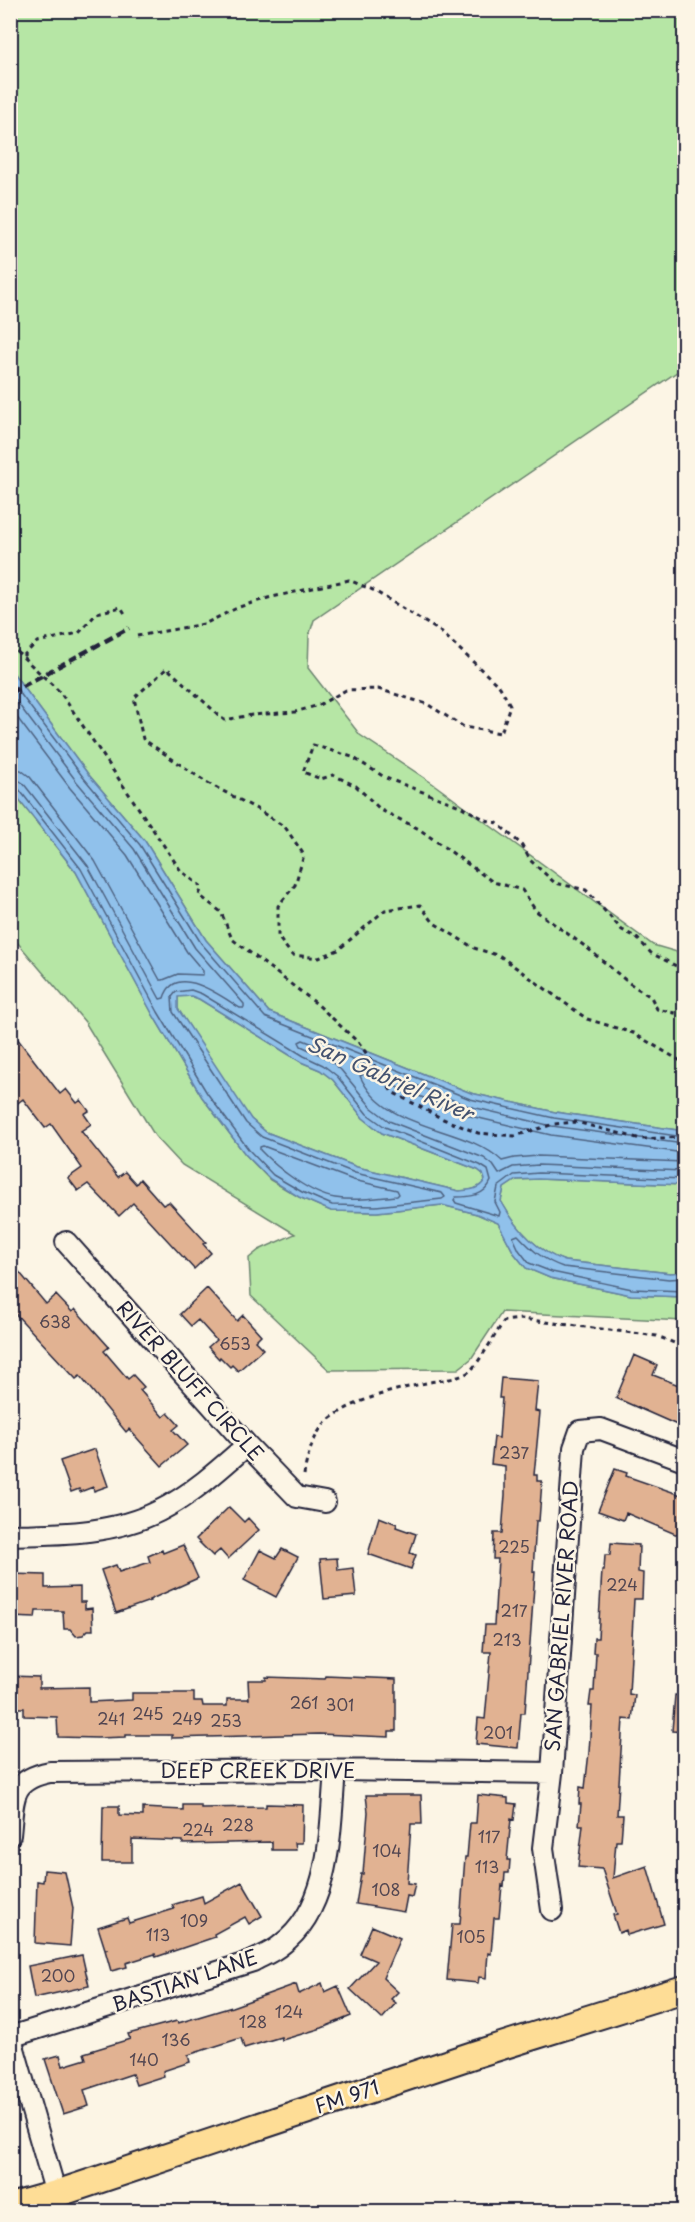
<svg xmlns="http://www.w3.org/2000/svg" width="695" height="2222" viewBox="0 0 695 2222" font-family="'Playpen Sans',sans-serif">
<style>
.green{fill:#b6e6a5;stroke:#6c8470;stroke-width:1.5}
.water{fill:#90c1eb;stroke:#6481a5;stroke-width:1.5;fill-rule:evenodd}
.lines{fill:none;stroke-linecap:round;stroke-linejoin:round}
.shore{stroke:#4e6281;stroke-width:1.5}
.building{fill:#e1b292;stroke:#22223b;stroke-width:1.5}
.minor-casing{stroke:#22223b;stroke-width:24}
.major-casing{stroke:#22223b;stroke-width:30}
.path{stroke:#22223b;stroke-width:3;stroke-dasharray:4.5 4.5;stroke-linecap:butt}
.minor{stroke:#fcf5e5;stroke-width:20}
.major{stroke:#fedd96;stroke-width:26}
.rail{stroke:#22223b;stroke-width:4.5;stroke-dasharray:9 4.5;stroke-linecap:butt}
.labels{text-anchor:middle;stroke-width:5;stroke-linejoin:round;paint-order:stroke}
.number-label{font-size:16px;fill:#524651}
.street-label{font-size:20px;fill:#22223b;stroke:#fcf5e5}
.water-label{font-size:21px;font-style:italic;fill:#435270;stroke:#fcf5e5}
</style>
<rect width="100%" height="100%" fill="#fcf5e5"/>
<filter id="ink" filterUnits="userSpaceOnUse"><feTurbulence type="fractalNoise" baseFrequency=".0167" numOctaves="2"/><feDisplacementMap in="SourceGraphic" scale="12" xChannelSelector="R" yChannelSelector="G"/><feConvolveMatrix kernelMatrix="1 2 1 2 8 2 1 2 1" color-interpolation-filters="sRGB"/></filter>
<g filter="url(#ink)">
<path class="green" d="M11,11H684V367L314,620L309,636L308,668L360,735L432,783L653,945L684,954V1131L555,1112L471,1093L269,1012L206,940L145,841L88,774L11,670Z
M10,789L76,872L153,1015L202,1097L245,1154L270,1180L299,1197L331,1211L377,1212L442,1205L477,1214L498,1223L514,1253L526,1268L550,1278L631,1295L684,1297V1321L502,1312L471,1359L458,1369L329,1370L251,1296L249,1258L259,1250L295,1234L182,1165L155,1136L85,1022L11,935Z
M178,996H191L199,999L301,1062L320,1070L333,1080L363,1118L382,1133L478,1170L483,1174L485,1181C479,1190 469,1190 459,1191L357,1167L266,1132L251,1119L243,1109L178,1009Z
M538,1179L684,1185V1272L670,1273L565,1261C536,1251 516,1228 501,1201L504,1188L516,1180Z"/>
<path class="water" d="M11,670L88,774L145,841L206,940L269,1012L471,1093L555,1112L684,1131V1185L538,1179L516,1180L504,1188L501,1201C516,1228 536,1251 565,1261L670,1273L684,1272V1297L631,1295L550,1278L526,1268L514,1253L498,1223L477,1214L442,1205L377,1212L331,1211L299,1197L270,1179L245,1154L202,1097L153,1015L76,872L11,789ZM191,996L199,999L301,1062L320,1070L333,1080L363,1118L382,1133L478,1170L483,1174L485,1180C479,1190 469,1190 459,1191L357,1167L266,1132L251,1119L178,1009V997Z"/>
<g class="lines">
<path class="shore" d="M10,680L83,777L140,845L201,943L265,1017L470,1099L554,1118L684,1137
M10,693L77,782L134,849L195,948L244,1004V1008H240C222,997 175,961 164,998L160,999L88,866L23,783L17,779L10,778
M10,708L70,788L127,855L187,952L203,971V975L178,974L163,980H160L95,861L30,777L21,770L10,769
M10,786L18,788L81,869L158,1012L207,1093L249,1150L273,1175L302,1192L332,1205L376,1206L442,1199L445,1197L442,1193L355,1173L262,1137L246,1123L173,1012L172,997L176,992L191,990L202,994L304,1056L323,1065L337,1076L367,1114L385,1127L480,1165L488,1170L491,1181C485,1196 470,1197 456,1197L454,1200L456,1203L499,1216L500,1212L495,1202L498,1187L514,1175L539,1173L684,1179
M684,1144L552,1126L468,1106L303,1040L299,1042L301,1046L327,1058L341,1070L372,1108L389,1121L484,1158L493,1165L499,1174L513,1167L538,1165L684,1171
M263,1146L353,1180L397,1190L399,1194L397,1196C377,1198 355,1201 335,1198C310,1194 277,1168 260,1150V1147Z
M684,1153L551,1135L466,1115L364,1074L360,1076C386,1133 463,1124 502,1161L514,1158L538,1156L684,1162
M684,1278L669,1279L563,1267C543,1260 532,1250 518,1235L513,1237L519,1250L529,1263L552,1272L632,1289L684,1291"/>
</g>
<path class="building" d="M10,1029L60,1094L66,1089L77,1103L81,1100L89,1111L84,1114L91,1124L81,1131L118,1177L125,1172L136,1184L140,1179L163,1205L169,1202L206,1242L203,1244L211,1253L194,1269L133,1203L119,1216L88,1184L78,1191L68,1178L82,1168L51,1124L45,1128L23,1099L10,1109Z
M10,1261L46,1304L56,1295L72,1312L75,1309L109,1347L104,1351L128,1379L133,1375L144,1387L140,1390L163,1417L168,1413L179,1425L173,1430L187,1445L162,1466L129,1429L126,1432L80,1376L76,1379L10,1308Z
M207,1288L237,1321L243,1315L261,1335L255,1341L263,1349L238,1371L232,1365L230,1367L220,1357L219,1359L208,1347L216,1340L198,1320L191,1326L180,1314Z
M634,1355L657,1365L653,1375L684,1387V1428L616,1398Z
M501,1378L538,1381L535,1411L540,1412L534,1475H537V1481H542L539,1521H536L533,1572H535L525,1713H521L518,1748L476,1744L478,1718L485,1719L491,1652H483L485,1625H494L498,1559H493L494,1533H502L505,1495V1466L491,1464L494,1437L499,1438L502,1398H499Z
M95,1449L108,1486L94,1491L93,1487L80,1492L79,1489L71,1492L60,1461Z
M615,1469L627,1473L626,1476L684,1496V1525L680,1536L626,1513L623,1520L598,1511Z
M229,1507L244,1522L248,1518L259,1530L228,1559L220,1550L213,1556L196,1539Z
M379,1517L397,1524L396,1527L416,1534L410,1553L416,1555L411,1569L368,1554Z
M611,1543L639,1545L638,1572L643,1573L642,1599H634L629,1694L635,1695L632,1720L623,1719L617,1815H623L621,1841H616L613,1878L647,1866L664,1924L627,1935L626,1930L619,1933L613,1915L617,1914L602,1869L578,1867L583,1825H579L581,1804H579L580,1787L585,1788L589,1752L592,1706H589L591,1691H594L596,1653H593L594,1638H598L602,1570H604L605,1555H610Z
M183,1545L198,1578L149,1600L150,1601L116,1613L101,1570L116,1565L119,1572L150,1562L148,1556L162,1550L163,1553Z
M282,1549L298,1557L276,1597L244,1580L260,1550L276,1558Z
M337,1558L338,1570L353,1568L356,1596L324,1599L320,1559Z
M10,1574L45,1575V1588L80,1587V1602H85V1609L92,1608L93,1630H88L83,1635L76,1636L70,1629H64L63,1611H36L35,1618L10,1617Z
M10,1676L39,1677V1688L89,1687V1702L132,1700V1693H194V1701H202L203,1706H227V1699H249L248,1680H266V1677L325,1679L326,1676L396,1679V1731H389V1737L319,1734L172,1738V1735H126V1737L97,1738L58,1737L57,1717L24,1716V1708H10Z
M675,1695L684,1696V1732L672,1731Z
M366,1795H421L422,1824H411L407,1883L415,1884L412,1897L407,1896L404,1912L356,1904L361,1874H363L368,1812Z
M478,1795L508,1798V1803L516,1804L514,1820L511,1819L507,1860H510L509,1873H505L504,1886L502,1885L499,1918H494L491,1954L488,1953L486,1978L479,1977L478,1983L447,1980L452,1924H460L465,1857H467L470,1823H476Z
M266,1804L303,1805L302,1843H295L296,1850H272V1842L183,1844V1841L132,1839V1862H102L103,1806H119V1815L143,1816V1808L183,1810V1805H201V1808L266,1807Z
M44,1870L65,1872L73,1908L70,1946L35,1943L37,1881L43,1882Z
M242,1882L262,1916L249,1924L245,1917L214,1934L215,1937L156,1957L155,1954L126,1963L127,1967L111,1971L105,1950L108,1949H105L98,1927L127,1918L129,1923L174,1909L172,1905L202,1896L204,1903Z
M372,1926L400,1938L383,1978L398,1992L391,1999L396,2003L382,2019L350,1989L376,1961L360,1954Z
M82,1955L89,1986L34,1998L28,1966Z
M322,1983L325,1992L338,1986L351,2016L322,2028L282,2040L281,2037L244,2048L241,2038L188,2055L190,2062L163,2071L164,2076L136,2085L132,2074L84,2090L89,2106L63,2114L45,2059L60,2055L63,2066L86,2059L84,2053L130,2039L128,2034L177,2021L178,2023L232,2007L296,1984L299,1994Z"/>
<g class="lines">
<g class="minor-casing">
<path id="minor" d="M66,1242L247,1445L297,1497L325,1502
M10,1535C60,1534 114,1534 159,1511C191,1495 220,1469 247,1445
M10,1835C14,1799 9,1780 50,1772L335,1770L552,1773
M552,1910L543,1848L552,1773L574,1448L580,1431L601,1429L684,1460
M10,2035L56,2194
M10,2037L253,1961C262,1956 273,1952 281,1945C332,1908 330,1827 335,1770"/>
</g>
<g class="major-casing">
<path id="major" d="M10,2207L56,2194L473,2055L684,1989"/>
</g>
<path class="path" d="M137,636L204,624L239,607L268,598L349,580L373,590L441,632L500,687L510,705L501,733L464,727L427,704L378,689L346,690L319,705L295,712L252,715L224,720L167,668L134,698L143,739L206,782L255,808L285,827L304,855L295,885L278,906V937L292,955L319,958L338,950L385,910L420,905L434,923L474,948L500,956L587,1019L633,1033L684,1063
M10,645L60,692L181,871L202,887L199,895L221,912L232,939L317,1004L360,1044L392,1092L443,1119L478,1133L515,1136L554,1124L576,1122L641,1139L684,1137
M23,656L37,642L79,633L97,613L121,607L127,617
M684,970L651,953L636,937L622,930L586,890L555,883L530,860L522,845L497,823L486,820L460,806L386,778L352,757L313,745L303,772L321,779L333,775L356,786L381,810L419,829L493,882L522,890L536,911L586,947L629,983L651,997L657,1009L684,1015
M304,1475C306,1459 314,1433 327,1421C356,1398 395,1390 430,1382C442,1380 460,1379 470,1371C479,1363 496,1333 504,1321L522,1319L657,1336L684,1347"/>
<use href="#minor" class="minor"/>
<use href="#major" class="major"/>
<path class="rail" d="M10,693L129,628"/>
</g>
</g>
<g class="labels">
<g class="number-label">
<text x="55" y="1328">638</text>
<text x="235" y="1350">653</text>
<text x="514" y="1459">237</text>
<text x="514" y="1553">225</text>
<text x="622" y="1591">224</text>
<text x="514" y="1617">217</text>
<text x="507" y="1646">213</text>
<text x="304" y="1709">261</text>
<text x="340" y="1711">301</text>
<text x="148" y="1720">245</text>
<text x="111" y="1725">241</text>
<text x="187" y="1725">249</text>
<text x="226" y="1727">253</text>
<text x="498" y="1739">201</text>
<text x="238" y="1831">228</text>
<text x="198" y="1836">224</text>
<text x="489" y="1843">117</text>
<text x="387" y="1857">104</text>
<text x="487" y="1873">113</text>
<text x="386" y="1896">108</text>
<text x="194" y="1927">109</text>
<text x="158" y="1941">113</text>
<text x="471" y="1943">105</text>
<text x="58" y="1982">200</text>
<text x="289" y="2018">124</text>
<text x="253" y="2028">128</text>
<text x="176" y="2046">136</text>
<text x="144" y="2066">140</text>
</g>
<g class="street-label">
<text transform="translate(190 1381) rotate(48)" y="7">RIVER BLUFF CIRCLE</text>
<text transform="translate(562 1616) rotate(-86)" y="7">SAN GABRIEL RIVER ROAD</text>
<text x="258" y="1778">DEEP CREEK DRIVE</text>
<text transform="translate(185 1981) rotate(-19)" y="7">BASTIAN LANE</text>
<text transform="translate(347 2097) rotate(-18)" y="7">FM 971</text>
</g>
<g class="water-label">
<text transform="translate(390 1079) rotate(24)" y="7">San Gabriel River</text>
</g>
</g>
<rect width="695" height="2222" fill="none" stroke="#fcf5e5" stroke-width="36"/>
<rect x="18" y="18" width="659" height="2186" fill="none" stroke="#22223b" stroke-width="2" filter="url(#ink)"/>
</svg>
